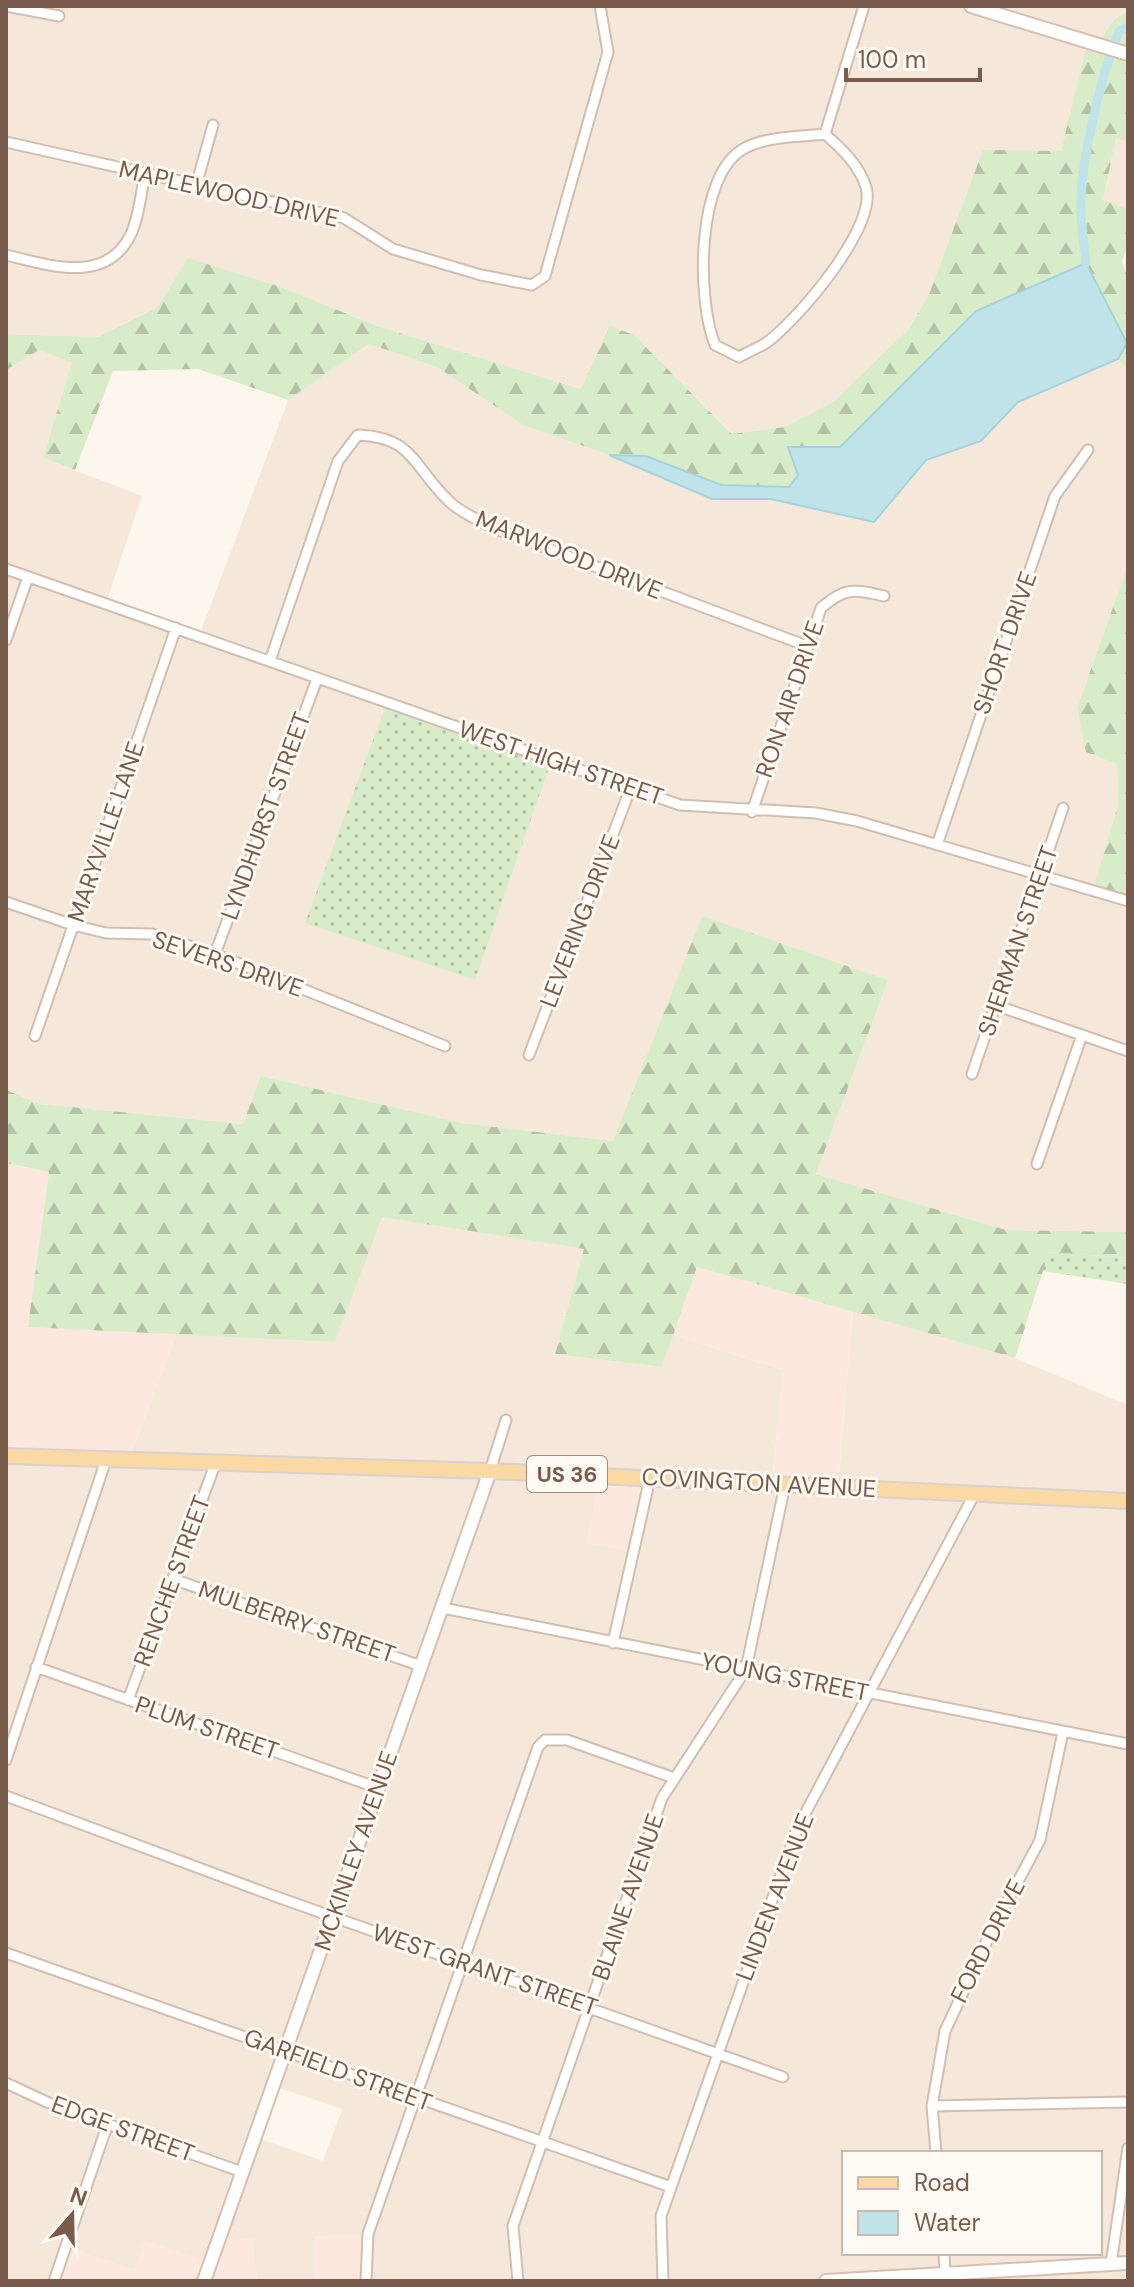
<svg xmlns="http://www.w3.org/2000/svg" width="1134" height="2287" viewBox="0 0 1134 2287" font-family="'DM Sans',sans-serif">
<style>
.residential{fill:#f5e8da;fill-rule:evenodd}
.commercial{fill:#fde8e0}
.grass{fill:url(#grass-dots)}
.forest{fill:url(#forest-firs)}
.water{fill:#bfe3e8;stroke:#a5d3da;stroke-width:2}
.lines{fill:none;stroke-linecap:round;stroke-linejoin:round}
.canal{stroke:#bfe3e8;stroke-width:9}
.street-casing{stroke:#d1beb0;stroke-width:13}
.secondary-casing{stroke:#d6c0b0;stroke-width:16}
.primary-casing{stroke:#dad1cd;stroke-width:18}
.street{stroke:#fff;stroke-width:9}
.secondary{stroke:#fff;stroke-width:12}
.primary{stroke:#fbd9a5;stroke-width:14}
.labels{text-anchor:middle;stroke-width:6;stroke-linejoin:round;paint-order:stroke}
.shield{fill:#fffaf3;stroke:#a28b7f;stroke-width:2}
.shield-label{font-size:22px;font-weight:bold;fill:#7a5c4d}
.street-label{font-size:24px;fill:#7a5c4d;stroke:#fffaf3}
</style>
<defs>
<pattern id="grass-dots" width="8" height="8" patternUnits="userSpaceOnUse" patternTransform="scale(2)"><rect width="8" height="8" fill="#d8ecc9"/><path d="M2 2h.1M6 6h.1" fill="none" stroke="#b4c2a5" stroke-width="1.8" stroke-linecap="round"/></pattern>
<pattern id="forest-firs" width="22" height="20" patternUnits="userSpaceOnUse" patternTransform="scale(2)"><rect width="22" height="20" fill="#d8ecc9"/><path d="M5 1l3.5 6h-7zM16 11l3.5 6h-7z" fill="#b4c2a5"/></pattern>
</defs>
<rect width="100%" height="100%" fill="#fdf6ec"/>
<path class="residential" d="M6,6H1128V10L1114,20L1097,44L1088,42L1061,151L930,292L909,329L834,401L785,427L733,434L634,335L608,327L581,389L377,326L281,287L188,259L158,307L98,337L6,334Z
M1116,137L1128,142V209L1103,200Z
M369,344L437,367L523,425L609,455L712,498L771,499L874,522L926,460L981,441L1018,402L1118,359L1128,371V565L1077,708L1117,763L1118,805L1094,891L1128,901V1232L1006,1230L816,1174L888,980L702,917L613,1141L461,1123L261,1076L244,1124L40,1104L6,1090V370L39,350L73,363L43,458L142,496L106,603L199,636L288,400Z
M381,1216L584,1249L555,1354L662,1367L673,1335L783,1370L772,1483L838,1487L853,1311L1015,1358L1128,1405V2281H366L315,2236L314,2281H257L252,2239L210,2262L134,2270L66,2247L54,2281H6V1456L129,1460L177,1333L335,1342ZM274,2086L342,2109L323,2161L255,2137ZM844,2153H1100V2253H844Z"/>
<path class="commercial" d="M6,1163L49,1172L29,1327L177,1333L129,1460L6,1456Z
M697,1267L853,1311L838,1487L772,1484L783,1370L673,1335Z
M600,1475L650,1478L633,1552L586,1543Z
M368,2234L366,2281H314V2236Z
M253,2239L257,2281H54L66,2247L134,2270L145,2240L210,2262L218,2240Z"/>
<path class="grass" d="M387,702L552,759L475,980L305,923Z
M1049,1252L1128,1258V1284L1042,1271Z"/>
<path class="forest" d="M1128,10V142L1116,138L1103,200L1128,209V242L1122,262L1128,277V371L1118,359L1127,343L976,311L840,447H789L798,475L789,487L721,485L646,456L609,455L523,425L437,367L369,344L288,400L198,369L113,371L75,470L43,458L72,363L39,350L6,370V334L98,337L158,307L188,258L281,287L377,326L581,389L609,326L634,335L732,434L785,427L834,401L909,329L930,292L983,150L1061,151L1088,41L1097,44L1114,20Z
M1128,565V901L1093,891L1118,805L1117,764L1086,752L1077,708Z
M702,916L888,980L816,1174L1006,1230L1128,1232V1258L1049,1252L1015,1358L697,1267L662,1367L555,1354L584,1249L382,1217L335,1342L28,1327L49,1172L6,1163V1090L40,1104L243,1124L261,1076L461,1123L613,1141Z"/>
<path class="water" d="M1086,263L1127,343L1118,359L1018,402L981,441L926,460L874,522L771,499H712L609,455L646,456L721,485L789,487L798,475L788,447H840L976,311Z"/>
<g class="lines">
<path class="canal" d="M1086,263C1084,242 1080,221 1081,201C1082,156 1102,73 1119,31L1128,27"/>
<g class="street-casing">
<path id="street" d="M6,6L59,16
M825,134C842,149 859,165 866,187C878,226 798,320 766,343C758,348 748,352 739,357L715,345C697,301 695,174 745,148C767,136 801,137 825,134Z
M825,134L864,6
M6,142L344,218L393,249L481,275L532,285L545,276L608,52L600,6
M196,186L213,125
M6,255C48,265 105,285 130,236C139,218 141,193 145,174
M6,569L680,805L816,813L857,821L1128,901
M6,640L28,577
M270,661L338,461L358,435C415,437 413,468 450,502C461,513 479,520 493,528L807,646
M752,812L821,608C845,587 854,589 884,596
M937,845L1055,496L1088,450
M6,902L73,925L106,933L152,934L215,954L445,1046
M215,954L317,679
M995,1005L1128,1051
M35,1036L176,628
M529,1055L631,787
M972,1074L1063,808
M1037,1164L1082,1035
M490,1471L506,1420
M173,1579L421,1666
M443,1608L1128,1744
M613,1643L650,1478
M36,1667L378,1788
M128,1700L216,1462
M6,1760L106,1460
M6,1796L266,1893L783,2077
M6,1953L671,2187
M6,2083L49,2103L242,2172
M932,2106L1128,2102
M936,2153L932,2106L945,2031L991,1932L1040,1840L1063,1732
M944,2253L945,2274
M1111,2264L1128,2148
M54,2281L108,2123
M366,2281L368,2234L538,1747L545,1740H567L674,1778
M518,2281L513,2226L662,1798L746,1669L785,1485
M663,2281L661,2216L797,1829L975,1493"/>
</g>
<g class="secondary-casing">
<path id="secondary" d="M971,6L1128,54
M204,2281L490,1471
M826,2281L1128,2263"/>
</g>
<g class="primary-casing">
<path id="primary" d="M6,1456L490,1471L1128,1501"/>
</g>
<use href="#street" class="street"/>
<use href="#secondary" class="secondary"/>
<use href="#primary" class="primary"/>
</g>
<g class="labels">
<rect class="shield" x="527" y="1456" width="80" height="36" rx="6"/>
<g class="shield-label">
<text x="567" y="1482">US 36</text>
</g>
<g class="street-label">
<text transform="translate(229 194) rotate(13)" y="8">MAPLEWOOD DRIVE</text>
<text transform="translate(569 555) rotate(22)" y="8">MARWOOD DRIVE</text>
<text transform="translate(1005 643) rotate(-71)" y="8">SHORT DRIVE</text>
<text transform="translate(790 699) rotate(-71)" y="8">RON AIR DRIVE</text>
<text transform="translate(561 763) rotate(19)" y="8">WEST HIGH STREET</text>
<text transform="translate(266 816) rotate(-70)" y="8">LYNDHURST STREET</text>
<text transform="translate(106 832) rotate(-71)" y="8">MARYVILLE LANE</text>
<text transform="translate(580 921) rotate(-69)" y="8">LEVERING DRIVE</text>
<text transform="translate(1018 941) rotate(-71)" y="8">SHERMAN STREET</text>
<text transform="translate(228 964) rotate(19)" y="8">SEVERS DRIVE</text>
<text transform="translate(759 1483) rotate(3)" y="8">COVINGTON AVENUE</text>
<text transform="translate(172 1581) rotate(-70)" y="8">RENCHE STREET</text>
<text transform="translate(297 1622) rotate(19)" y="8">MULBERRY STREET</text>
<text transform="translate(785 1677) rotate(11)" y="8">YOUNG STREET</text>
<text transform="translate(207 1728) rotate(19)" y="8">PLUM STREET</text>
<text transform="translate(356 1851) rotate(-71)" y="8">MCKINLEY AVENUE</text>
<text transform="translate(628 1897) rotate(-71)" y="8">BLAINE AVENUE</text>
<text transform="translate(775 1897) rotate(-69)" y="8">LINDEN AVENUE</text>
<text transform="translate(988 1941) rotate(-63)" y="8">FORD DRIVE</text>
<text transform="translate(485 1970) rotate(19)" y="8">WEST GRANT STREET</text>
<text transform="translate(338 2070) rotate(20)" y="8">GARFIELD STREET</text>
<text transform="translate(123 2129) rotate(20)" y="8">EDGE STREET</text>
</g>
</g>
<rect width="1134" height="2287" fill="none" stroke="#7a5c4d" stroke-width="16"/>
<rect x="842" y="2151" width="260" height="104" fill="#fffaf3" stroke="#cabbb1" stroke-width="2"/>
<rect x="858" y="2177" width="40" height="12" fill="#fbd9a5" stroke="#cabbb1" stroke-width="2"/>
<text x="914" y="2191" font-size="24" fill="#7a5c4d">Road</text>
<rect x="858" y="2211" width="40" height="24" fill="#bfe3e8" stroke="#cabbb1" stroke-width="2"/>
<text x="914" y="2231" font-size="24" fill="#7a5c4d">Water</text>
<g transform="translate(72 2215) rotate(20)" stroke="#fffaf3" stroke-width="6" paint-order="stroke">
<path d="M0-6L14 30L0 20L-14 30Z" fill="#7a5c4d"/>
<text y="-12" font-size="22" font-weight="bold" text-anchor="middle" fill="#7a5c4d">N</text>
</g>
<path d="M846 68v12h134v-12" fill="none" stroke="#7a5c4d" stroke-width="4"/>
<text x="858" y="68" font-size="24" fill="#7a5c4d" stroke="#fffaf3" stroke-width="6" paint-order="stroke">100 m</text>
</svg>
